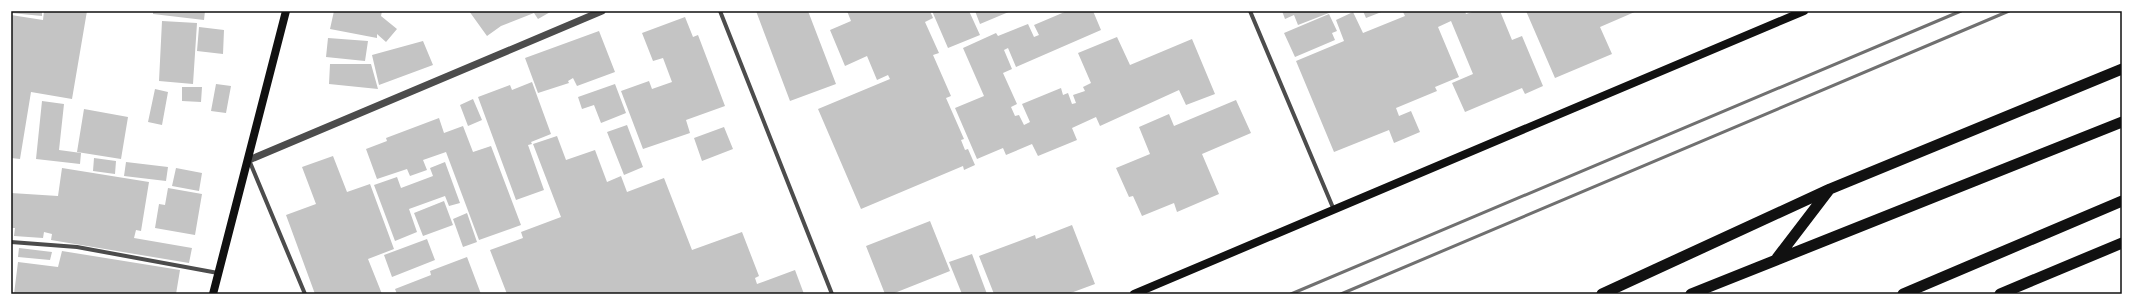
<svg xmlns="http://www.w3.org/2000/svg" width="2133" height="305" viewBox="0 0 2133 305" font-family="'Work Sans',sans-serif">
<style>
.building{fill:#c4c4c4}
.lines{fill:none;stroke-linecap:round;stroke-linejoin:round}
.minor{stroke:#4c4c4c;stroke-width:4}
.tertiary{stroke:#4c4c4c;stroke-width:7}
.secondary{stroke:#111;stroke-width:8}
.trunk{stroke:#111;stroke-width:11}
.rail{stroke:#707070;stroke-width:3}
.neatline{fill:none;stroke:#111;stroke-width:1.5}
</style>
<rect width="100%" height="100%" fill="#fff"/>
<path class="building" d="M11,11H42V16L11,13Z
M44,11H87L72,99L31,92L20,159L11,158V15L43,20Z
M153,11H205L204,20L153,14Z
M334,11H382L381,16L397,29L386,42L377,34V38L330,29Z
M469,11H552L538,19L534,13L501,26L487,36Z
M756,11H808L836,84L790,101Z
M847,11H930L933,18L925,22L939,53L933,55L951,96L946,98L964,139L961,140L965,150L968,149L975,165L964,170L963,166L861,209L818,109L890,79L888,75L877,80L867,56L845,66L830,30L851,21Z
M932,11H969L980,35L948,48Z
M975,11H1011L980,24Z
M1067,11H1093L1101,30L1016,67L1008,48L1004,50L1012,69L1003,73L1017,104L1011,107L1015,116L1019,115L1024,125L1030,122L1022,104L1061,88L1063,95L1068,93L1072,104L1076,103L1073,95L1085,91L1083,87L1091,83L1078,53L1117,37L1130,65L1192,39L1215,94L1186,105L1179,90L1100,126L1096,117L1072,128L1077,140L1038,156L1032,144L1006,155L1003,148L977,159L955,108L984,96L963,48L996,33L998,36L1028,24L1034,37L1039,35L1034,25Z
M1282,11H1334L1298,25L1294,15L1285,19Z
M1363,11H1384L1366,18Z
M1405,11H1465L1466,14L1475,11H1500L1512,40L1522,36L1543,86L1525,94L1522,88L1465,112L1452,83L1473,74L1451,21L1438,27L1459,77L1435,87L1437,91L1396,108L1399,116L1411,111L1420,132L1394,143L1389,130L1334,152L1296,61L1344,41L1336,20L1353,12L1363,33L1405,16L1403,12Z
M1526,11H1637L1600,27L1612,54L1555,78Z
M1329,14L1337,31L1332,33L1335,40L1295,57L1284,33Z
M685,17L693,37L698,35L725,106L686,120L690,133L643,149L621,91L649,81L652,89L672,82L663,58L653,61L642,33Z
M162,21L197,23L193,84L159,81Z
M199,27L224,30L223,54L197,51Z
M599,31L615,72L577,86L573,78L568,81L569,83L538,93L525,58Z
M328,38L368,41L365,61L326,57Z
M423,41L433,65L379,85L372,55Z
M330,64H371L378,89L329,84Z
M532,82L551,134L531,142L532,144L528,145L544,190L516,200L478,97L510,85L512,90Z
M216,84L231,86L226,113L211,111Z
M615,84L626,113L601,123L594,105L582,109L578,97Z
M182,87H202L201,102L182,101Z
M155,89L168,92L162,125L148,122Z
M473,99L482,120L468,126L460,105Z
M1236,100L1251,133L1202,154L1219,194L1177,212L1174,203L1142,216L1133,196L1129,197L1116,168L1150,154L1139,127L1169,114L1174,126Z
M42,101L64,104L59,150L81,153L80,164L36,159Z
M84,109L128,117L121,159L77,152Z
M439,118L444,133L463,126L473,152L491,146L521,225L479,240L446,152L423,160L427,170L410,176L407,169L377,179L366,149L387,141L386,138Z
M627,125L643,167L624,175L607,132Z
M724,127L733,149L702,161L694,138Z
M557,136L566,160L595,150L607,182L621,176L627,192L664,178L692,250L742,232L759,276L755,278L757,284L795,270L804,294H507L490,250L523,238L521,232L561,217L533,144Z
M333,156L347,192L370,184L394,249L368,259L382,294H315L286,215L316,204L302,167Z
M94,158L116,161L115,174L93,171Z
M126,162L168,167L166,181L124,176Z
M445,162L460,203L449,206L445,196L409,209L417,232L395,241L374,185L397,177L401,188L433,176L430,168Z
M62,168L149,182L141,231L136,230L134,238L192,248L189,263L51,240L52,234L44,232L43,238L14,236L15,228H11V193L58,196Z
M176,168L202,173L199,191L172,186Z
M168,188L202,194L195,235L155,228L159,204L165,205Z
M444,201L453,225L423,236L414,213Z
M467,213L477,242L463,247L453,219Z
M930,221L950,271L892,294H885L866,246Z
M1072,225L1095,284L1068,294H994L979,256L1035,235L1036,239Z
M427,239L435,260L392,277L384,255Z
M19,248L52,252L50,260L18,257Z
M62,251L180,270L176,294H14L18,262L58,267Z
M972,254L987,294H962L949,262Z
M467,257L481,294H397L395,289L431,275L430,271Z"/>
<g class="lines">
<path class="minor" d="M720,11L832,294
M1250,11L1334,210
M249,160L305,294
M11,242L77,247L218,273"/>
<path class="tertiary" d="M249,160L602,11"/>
<path class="secondary" d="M213,294L286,11
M1134,294L1804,11"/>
<path class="trunk" d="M1777,258L1829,190
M1602,294L1830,189L2122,69
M1691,294L2122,122
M1903,294L2122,201
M2000,294L2122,243"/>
<path class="rail" d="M1291,294L1961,11
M1341,294L2009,11"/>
</g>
<rect width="2133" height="305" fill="none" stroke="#ffffff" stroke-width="24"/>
<rect x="12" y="12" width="2109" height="281" class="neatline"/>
</svg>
